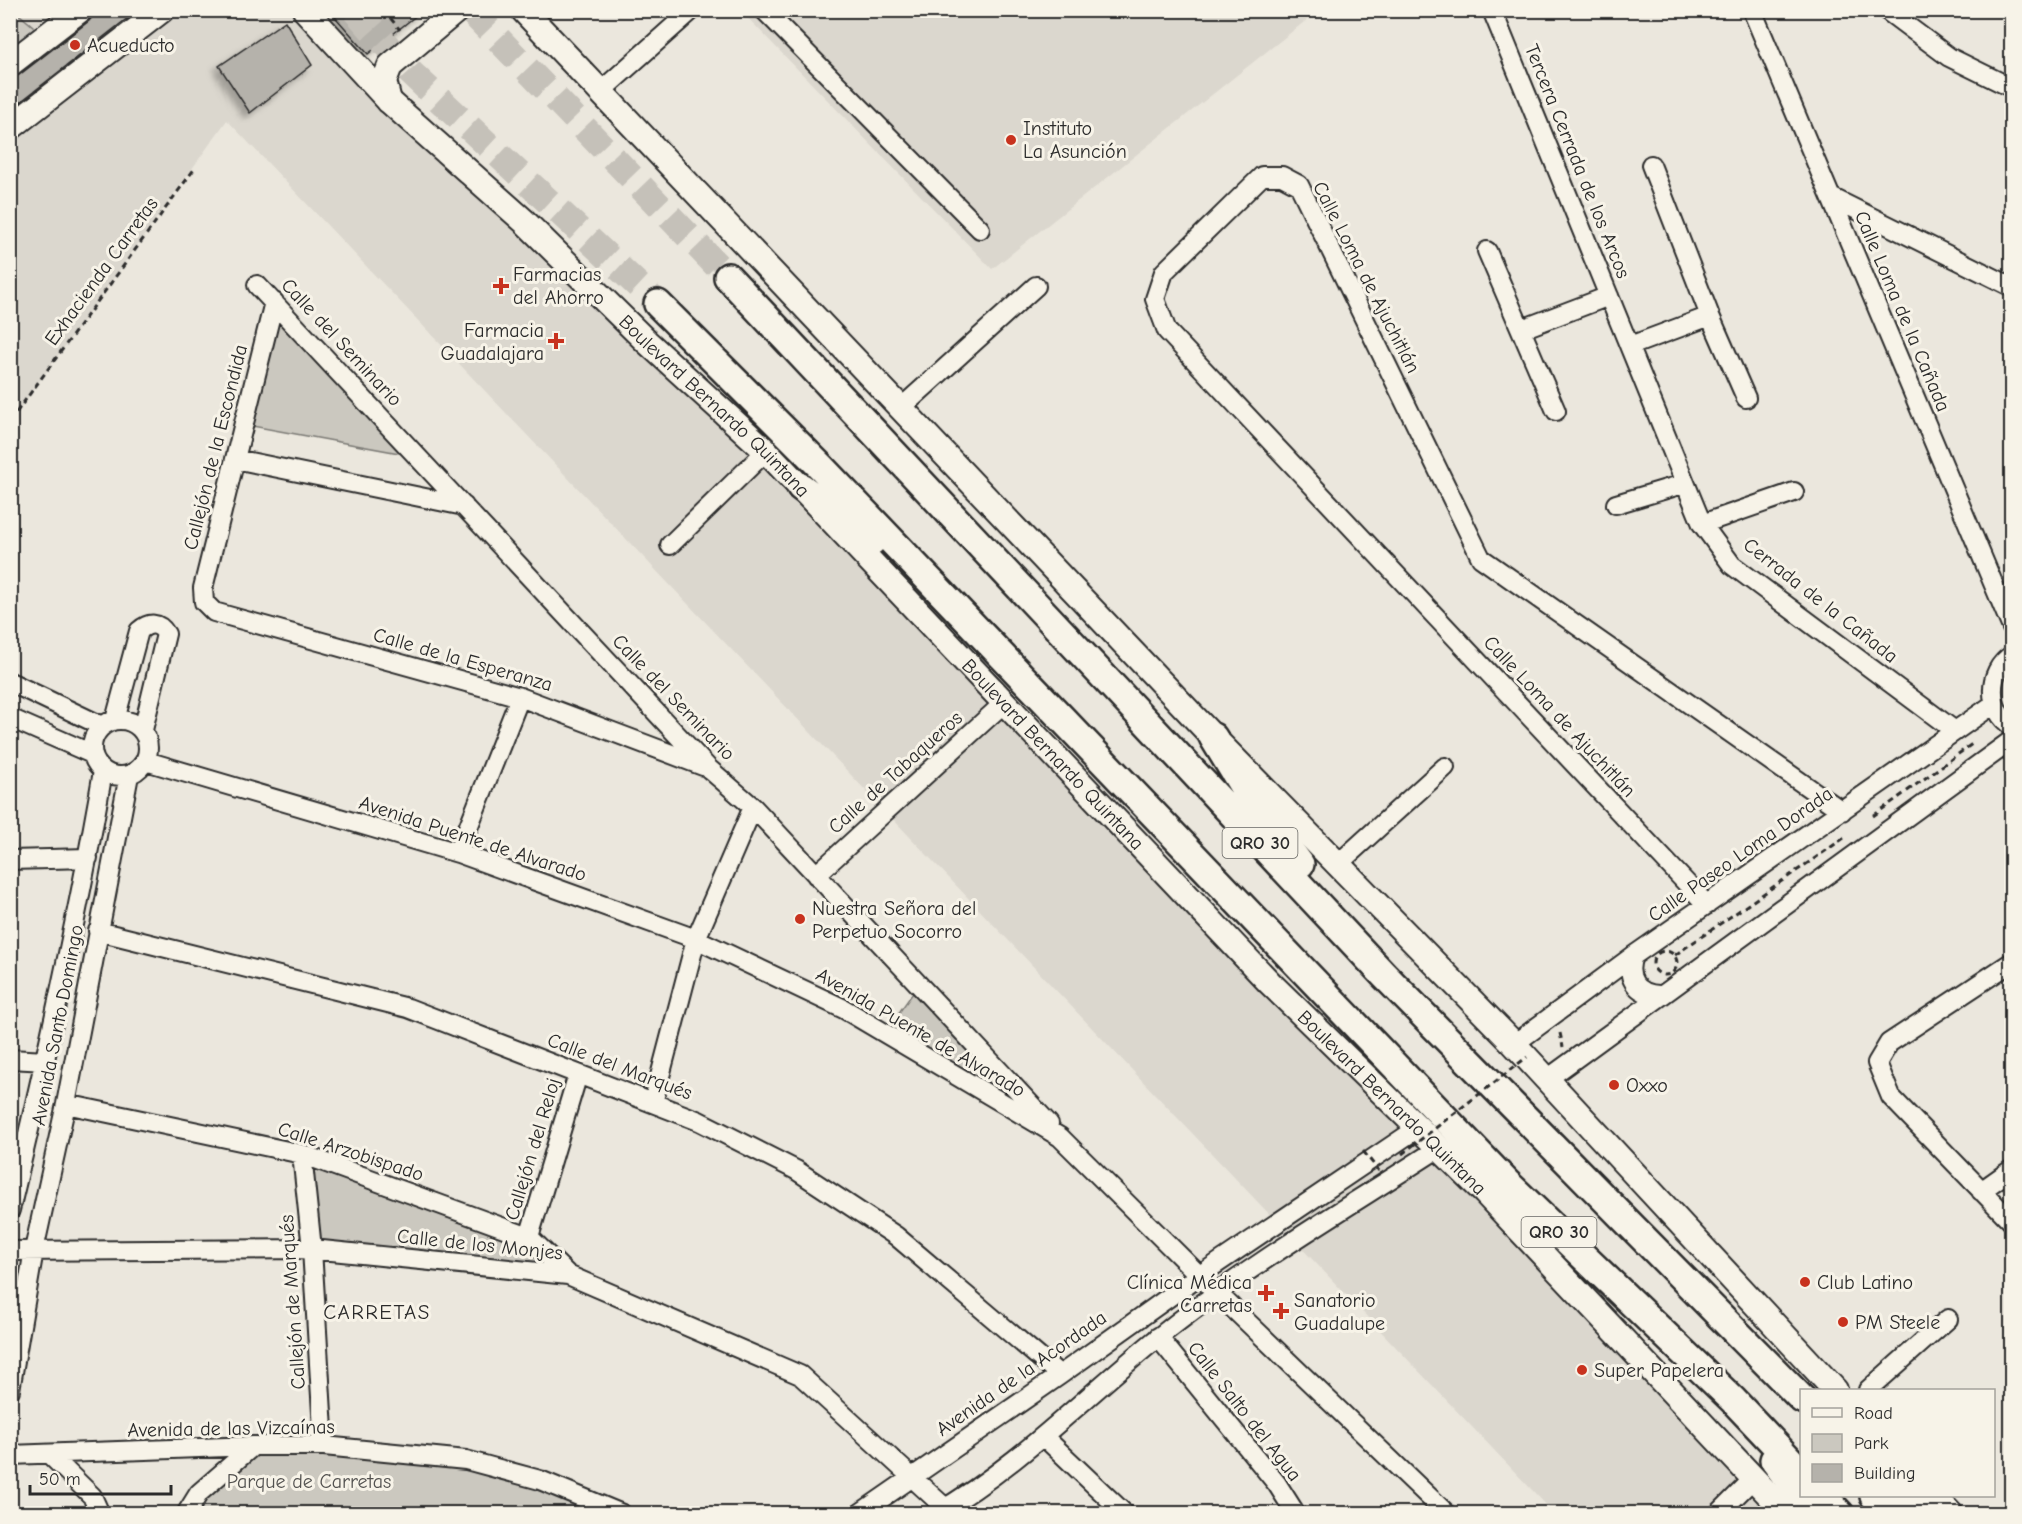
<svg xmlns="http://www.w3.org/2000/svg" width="2022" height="1524" viewBox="0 0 2022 1524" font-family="'Comic Neue',sans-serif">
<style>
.built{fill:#dbd7ce}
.green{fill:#cbc8bf;stroke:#7b7a75;stroke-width:1.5}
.building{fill:#b5b2ab;stroke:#2b2b2b;stroke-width:1.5;filter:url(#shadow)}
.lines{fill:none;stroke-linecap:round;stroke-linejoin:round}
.highway-tunnel{stroke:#c5c1b9;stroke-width:27;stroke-dasharray:27 14;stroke-linecap:butt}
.minor-casing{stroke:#2b2b2b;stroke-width:22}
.major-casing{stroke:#2b2b2b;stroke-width:28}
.highway-casing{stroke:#2b2b2b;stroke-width:32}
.path{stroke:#2b2b2b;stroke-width:3;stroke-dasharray:6 4.5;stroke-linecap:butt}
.minor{stroke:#f7f3e8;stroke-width:18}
.major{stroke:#f7f3e8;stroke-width:24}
.highway{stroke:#f7f3e8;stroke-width:27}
.path-bridge{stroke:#2b2b2b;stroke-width:3;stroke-dasharray:6 4.5;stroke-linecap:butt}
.poi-dot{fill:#c8321e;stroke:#f7f3e8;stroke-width:2}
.labels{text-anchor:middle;stroke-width:6;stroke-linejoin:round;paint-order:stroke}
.shield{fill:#f7f3e8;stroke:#686764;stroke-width:1.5}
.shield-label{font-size:18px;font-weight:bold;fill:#2b2b2b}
.poi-label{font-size:20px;fill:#2b2b2b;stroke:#f7f3e8;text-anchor:start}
.street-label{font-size:20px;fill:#2b2b2b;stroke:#f7f3e8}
.park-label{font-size:20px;fill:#535250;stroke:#f7f3e8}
.neighbourhood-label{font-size:21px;letter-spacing:1.5px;fill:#2b2b2b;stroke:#f7f3e8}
</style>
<defs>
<filter id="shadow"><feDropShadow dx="-5.5" dy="5.5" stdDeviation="3" flood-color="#0004"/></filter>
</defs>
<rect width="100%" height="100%" fill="#ebe7dd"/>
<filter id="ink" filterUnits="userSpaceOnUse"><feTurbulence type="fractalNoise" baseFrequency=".0167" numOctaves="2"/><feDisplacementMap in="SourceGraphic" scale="12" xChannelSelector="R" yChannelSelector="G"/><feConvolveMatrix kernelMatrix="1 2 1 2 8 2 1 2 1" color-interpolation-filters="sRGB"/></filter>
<g filter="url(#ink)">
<path class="built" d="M15,11H80L46,37Z
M162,11H305L524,221L1787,1513H1554L227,120L11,421L10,128Z
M741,11H1318L992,269Z"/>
<path class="green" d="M11,11H15L46,37L11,64Z
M98,11H145L11,114L10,79Z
M274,302L421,457L241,424Z
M920,983L1060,1137L883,1035Z
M302,1154L529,1237L568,1275L312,1249Z
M253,1446L466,1460L622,1514H186Z"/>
<path class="building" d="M98,10H138L10,110V79L19,75L89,21Z
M329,10H423L368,54Z
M285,21L312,65L250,113L219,66Z"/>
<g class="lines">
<path class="highway-tunnel" d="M355,10L411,73L658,304
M470,10L728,277"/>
<g class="minor-casing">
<path id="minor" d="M764,10L980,229
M1492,10L1702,524L1732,565L1955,731
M1752,10L2012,628
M1886,10L1949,57L2012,88
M599,93L692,10
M1651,165L1710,316L1746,398
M1831,197L2012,287
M1487,251L1556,411
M257,285L708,768L753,807L1049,1124
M274,302L203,588L204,602L214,612L520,697L703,766
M1522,329L1609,296
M1630,346L1710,316
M900,409L1036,286
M235,459L464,506
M1616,504L1683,484
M1702,524L1794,492
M670,545L766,451
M2012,655C1986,671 1987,711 2012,726
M10,682L102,726
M10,718L92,754
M92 748a28 28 0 1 1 56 0a28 28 0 1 1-56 0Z
M115,720L139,631C149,622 159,622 166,634L143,730
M146,761L458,853L696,939L844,1009L1060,1137L1216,1292L1447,1514
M458,853L520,697
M10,860L88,858
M1338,864L1445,767
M816,875L1004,703
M1707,905L1167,331L1155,299L1164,272L1262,176H1282L1299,185L1481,558L1842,811
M98,931L408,1008L699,1121L796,1170L896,1236L1060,1375
M1633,956C1625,977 1636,994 1659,995
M2012,962L1889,1043L1877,1063L1891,1097L2012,1222
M1514,1044L1633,956L1994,704
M10,1059L46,1061
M1546,1080L2012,740
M653,1103L696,939L753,807
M66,1104L302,1154L529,1237L568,1275
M302,1154L312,1249L324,1446
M1981,1191L2012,1169
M10,1210C45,1064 78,918 103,771
M529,1237L578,1074
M10,1251L312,1249L568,1275L800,1375L952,1514
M1158,1337L1277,1484L1296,1514
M10,1390L34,1250L66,1104L129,775
M1868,1390L1948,1319
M1043,1436L1125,1514
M49,1454L92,1496L100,1514
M10,1455L253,1446H324L466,1460L540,1480L622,1514
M186,1514L199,1493L253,1446
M859,1514L1060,1375L1200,1275L1418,1128
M935,1514C1018,1467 1086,1395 1160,1336C1247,1266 1345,1209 1439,1148
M1718,1514L1753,1479"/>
</g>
<g class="major-casing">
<g id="major">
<path id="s1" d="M305,10L389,101L524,221L647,342L766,451L1270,983L1485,1193L1787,1514"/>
<path d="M523,10L1213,737L1514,1044L1835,1390"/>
<path d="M10,64L80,10"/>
<path d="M389,101L384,81L390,66L457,10"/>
<path d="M10,128L162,10"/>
<path d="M1934,1496L1951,1514"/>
</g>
</g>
<g class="highway-casing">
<path id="highway" d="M728,277L1384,975L1802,1399
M658,304L821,467L1508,1184L1733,1400L1802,1473
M801,487L872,541
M1213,737L1249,796L1300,864
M1774,1460L1813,1514
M1823,1496L1840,1514
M1874,1496L1891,1514
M1902,1496L1921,1514"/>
</g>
<path class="path" d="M384,10L400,30
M10,421L195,168
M1873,816L1972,744
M1653 963a12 12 0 1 1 24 0a12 12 0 1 1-24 0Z
M1675,955L1844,838
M1560,1033L1563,1047"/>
<use href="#minor" class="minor"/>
<use href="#major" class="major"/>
<use href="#highway" class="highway"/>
<path class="path-bridge" d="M1363,1151L1379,1171
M1402,1154L1527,1057"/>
</g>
</g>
<g class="poi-dot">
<circle cx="75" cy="45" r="6"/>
<circle cx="1011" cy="140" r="6"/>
<path d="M498 277h6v6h6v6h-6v6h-6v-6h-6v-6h6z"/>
<path d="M553 332h6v6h6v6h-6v6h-6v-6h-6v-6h6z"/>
<circle cx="800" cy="919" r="6"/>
<circle cx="1614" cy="1085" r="6"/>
<circle cx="1805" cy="1282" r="6"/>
<path d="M1263 1284h6v6h6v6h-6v6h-6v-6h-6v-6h6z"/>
<path d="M1278 1302h6v6h6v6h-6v6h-6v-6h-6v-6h6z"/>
<circle cx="1843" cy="1322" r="6"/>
<circle cx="1582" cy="1370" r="6"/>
</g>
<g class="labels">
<g class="shield">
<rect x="1222.5" y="828" width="75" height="30" rx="4.5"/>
<rect x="1521.5" y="1217" width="75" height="30" rx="4.5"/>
</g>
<g class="shield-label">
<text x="1260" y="849">QRO 30</text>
<text x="1559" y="1238">QRO 30</text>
</g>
<g class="poi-label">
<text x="87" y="52">Acueducto</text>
<text x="1023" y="135">Instituto<tspan x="1023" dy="23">La Asunción</tspan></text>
<text x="513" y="281">Farmacias<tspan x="513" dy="23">del Ahorro</tspan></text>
<text x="544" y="337" text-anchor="end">Farmacia<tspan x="544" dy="23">Guadalajara</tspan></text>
<text x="812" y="915">Nuestra Señora del<tspan x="812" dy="23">Perpetuo Socorro</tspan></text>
<text x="1626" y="1092">Oxxo</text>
<text x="1252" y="1289" text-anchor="end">Clínica Médica<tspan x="1252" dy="23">Carretas</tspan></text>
<text x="1817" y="1289">Club Latino</text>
<text x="1294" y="1307">Sanatorio<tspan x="1294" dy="23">Guadalupe</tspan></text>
<text x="1855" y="1329">PM Steele</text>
<text x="1594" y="1377">Super Papelera</text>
</g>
<g class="street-label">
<text transform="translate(1578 161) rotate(68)" y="7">Tercera Cerrada de los Arcos</text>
<text transform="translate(101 271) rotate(-54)" y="7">Exhacienda Carretas</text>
<text transform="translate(1367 277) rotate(63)" y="7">Calle Loma de Ajuchitlán</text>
<text transform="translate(1903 311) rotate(67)" y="7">Calle Loma de la Cañada</text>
<text transform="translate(342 342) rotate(47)" y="7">Calle del Seminario</text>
<text dy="7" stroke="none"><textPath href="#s1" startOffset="570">Boulevard Bernardo Quintana</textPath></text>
<text transform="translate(215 447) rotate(-76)" y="7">Callejón de la Escondida</text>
<text transform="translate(1821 600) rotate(38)" y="7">Cerrada de la Cañada</text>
<text transform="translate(463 659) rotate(16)" y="7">Calle de la Esperanza</text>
<text transform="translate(674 697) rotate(46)" y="7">Calle del Seminario</text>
<text transform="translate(1560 716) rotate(47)" y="7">Calle Loma de Ajuchitlán</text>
<text dy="7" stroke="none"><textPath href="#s1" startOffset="1056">Boulevard Bernardo Quintana</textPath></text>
<text transform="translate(895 772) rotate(-42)" y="7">Calle de Tabaqueros</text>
<text transform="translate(473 838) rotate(18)" y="7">Avenida Puente de Alvarado</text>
<text transform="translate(1740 854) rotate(-35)" y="7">Calle Paseo Loma Dorada</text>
<text transform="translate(57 1025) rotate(-79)" y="7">Avenida Santo Domingo</text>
<text transform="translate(921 1032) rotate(30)" y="7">Avenida Puente de Alvarado</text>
<text transform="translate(620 1066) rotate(21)" y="7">Calle del Marqués</text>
<text dy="7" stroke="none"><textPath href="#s1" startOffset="1542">Boulevard Bernardo Quintana</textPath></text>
<text transform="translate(532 1149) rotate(-73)" y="7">Callejón del Reloj</text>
<text transform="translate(351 1151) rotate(18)" y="7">Calle Arzobispado</text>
<text transform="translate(480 1244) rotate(6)" y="7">Calle de los Monjes</text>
<text transform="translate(292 1302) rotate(-94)" y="7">Callejón de Marqués</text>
<text transform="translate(1021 1373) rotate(-35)" y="7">Avenida de la Acordada</text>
<text transform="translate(1245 1411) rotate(52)" y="7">Calle Salto del Agua</text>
<text transform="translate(231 1428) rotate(-1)" y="7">Avenida de las Vizcaínas</text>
</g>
<g class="park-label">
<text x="309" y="1488">Parque de Carretas</text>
</g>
<g class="neighbourhood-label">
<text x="377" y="1319">CARRETAS</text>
</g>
</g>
<rect width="2022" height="1524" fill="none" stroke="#f7f3e8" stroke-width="36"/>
<rect x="18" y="18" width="1986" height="1488" fill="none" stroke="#2b2b2b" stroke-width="2" filter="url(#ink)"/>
<rect x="1800" y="1389" width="195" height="108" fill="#f7f3e8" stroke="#a5a39c" stroke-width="1.5"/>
<rect x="1812" y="1408" width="30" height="9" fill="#f7f3e8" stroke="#a5a39c" stroke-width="1.5"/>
<text x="1854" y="1419" font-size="18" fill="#2b2b2b">Road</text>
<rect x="1812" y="1434" width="30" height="18" fill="#cbc8bf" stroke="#a5a39c" stroke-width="1.5"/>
<text x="1854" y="1449" font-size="18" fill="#2b2b2b">Park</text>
<rect x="1812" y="1464" width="30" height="18" fill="#b5b2ab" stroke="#a5a39c" stroke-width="1.5"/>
<text x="1854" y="1479" font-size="18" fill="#2b2b2b">Building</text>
<path d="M30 1485v9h141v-9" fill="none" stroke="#2b2b2b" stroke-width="3"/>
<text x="39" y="1485" font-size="18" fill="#2b2b2b" stroke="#f7f3e8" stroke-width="4.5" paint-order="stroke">50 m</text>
</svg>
